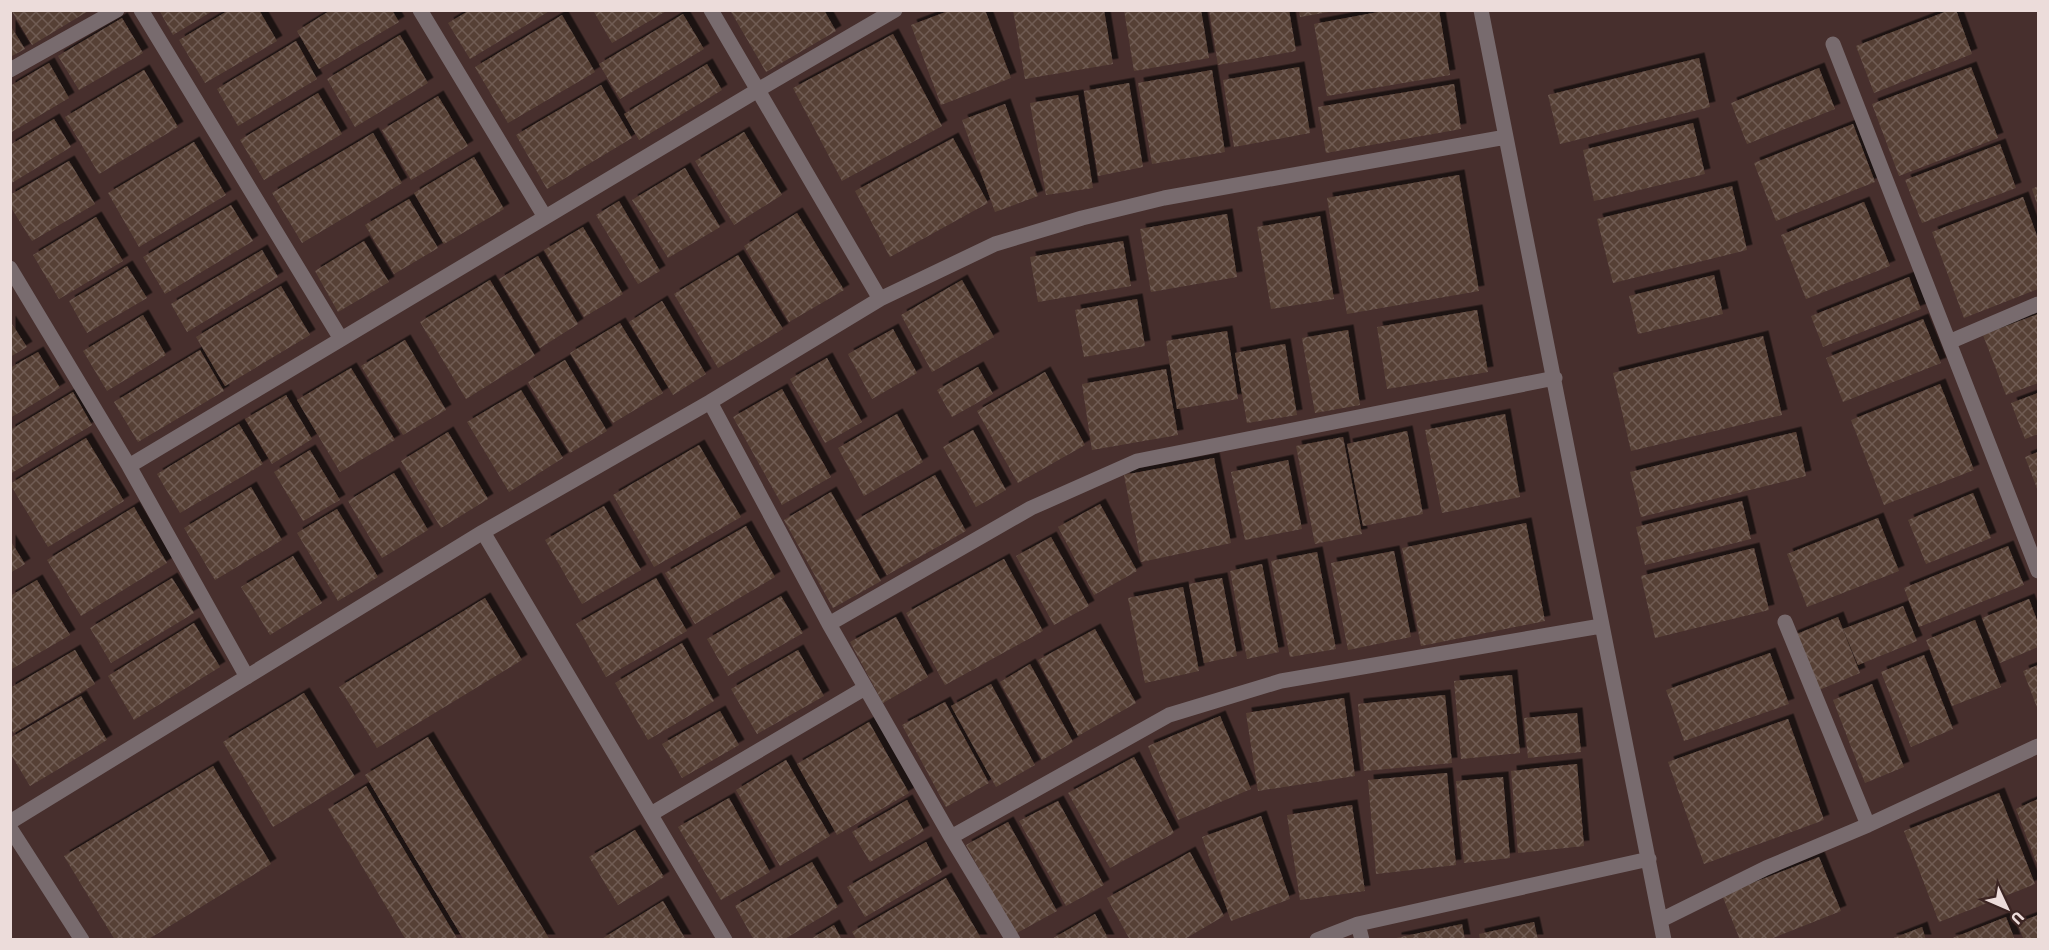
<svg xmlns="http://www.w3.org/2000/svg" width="2049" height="950" viewBox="0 0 2049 950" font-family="Signika,sans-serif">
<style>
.building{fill:url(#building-cross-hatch);filter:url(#shadow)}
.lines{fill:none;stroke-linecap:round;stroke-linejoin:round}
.minor{stroke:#786b6e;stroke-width:15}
</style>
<defs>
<pattern id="building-cross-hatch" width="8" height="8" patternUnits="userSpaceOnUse" patternTransform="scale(1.5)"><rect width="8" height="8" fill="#574136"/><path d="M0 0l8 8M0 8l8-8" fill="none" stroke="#6f5c52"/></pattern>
<filter id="shadow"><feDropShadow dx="5.5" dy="-5.5" stdDeviation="0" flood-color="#0009"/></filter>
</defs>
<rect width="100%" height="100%" fill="#472f2d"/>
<path class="building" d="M11,10H90L32,45Z
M159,10H214L173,35Z
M229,10H259L277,41L205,83L179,40Z
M331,10H392L399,22L319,69L297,31Z
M470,10H551L470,59L448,23Z
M593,10H668L612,43Z
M730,10H824L836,31L766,72Z
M951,10H985L1011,78L941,105L911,25Z
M1013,10H1104L1113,64L1025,79Z
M1124,10H1201L1209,58L1134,71Z
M1209,10H1289L1296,51L1218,65Z
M1299,10H1329V12L1300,17Z
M1389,10H1439L1450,75L1327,96L1314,24Z
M1950,10H1956L1972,54L1874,93L1856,46Z
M683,14L704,49L620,99L599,64Z
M562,15L595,72L508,123L475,67Z
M122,18L143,53L79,90L58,56Z
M10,25L25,49L10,57Z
M893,34L942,126L842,181L793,88Z
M400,35L428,83L355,127L327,79Z
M296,41L317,79L238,126L217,89Z
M1699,58L1710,107L1560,144L1548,95Z
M49,63L69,98L10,133V86Z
M707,64L722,90L639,140L624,114Z
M1299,67L1310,133L1234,147L1223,80Z
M1971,67L1998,138L1899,176L1872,104Z
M1819,68L1835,109L1747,144L1731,103Z
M144,70L178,127L99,174L65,117Z
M1212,70L1225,152L1152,164L1138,83Z
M1129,83L1143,167L1098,176L1084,91Z
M1454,84L1461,129L1326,153L1318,107Z
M601,85L632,138L547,189L516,135Z
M318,93L342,134L264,180L240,140Z
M1078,95L1093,188L1046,195L1030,103Z
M438,96L468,146L411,180L382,130Z
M1005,104L1038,196L995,212L962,120Z
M54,119L71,147L10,184V145Z
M1693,123L1705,174L1594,201L1583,150Z
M1853,124L1875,182L1776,221L1754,163Z
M744,132L782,195L734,225L695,161Z
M373,133L402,183L302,243L272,193Z
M953,138L988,203L890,257L855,191Z
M194,142L226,195L139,247L108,193Z
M2000,144L2016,188L1922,223L1905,180Z
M474,157L504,209L444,244L414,193Z
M69,161L95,204L32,241L10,206V195Z
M685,168L720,227L668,258L632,200Z
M1459,175L1479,291L1347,314L1327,198Z
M1732,186L1747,250L1613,283L1597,219Z
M2038,186V207L2032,189Z
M2023,197L2038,239V289L1964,318L1932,232Z
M409,199L438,248L394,274L365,225Z
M619,201L660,271L638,284L596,215Z
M1864,202L1890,266L1806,299L1781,235Z
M231,205L253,241L165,294L143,257Z
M797,213L844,290L789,322L744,246Z
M1227,214L1237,277L1151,292L1140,229Z
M1320,216L1334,299L1271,309L1257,227Z
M96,217L123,261L59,299L33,255Z
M583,227L623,294L584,317L544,250Z
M364,241L389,282L338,312L315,271Z
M1123,241L1131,286L1038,302L1030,257Z
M262,250L278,277L187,332L171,304Z
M738,255L783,329L718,368L674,294Z
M538,256L578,324L540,348L499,279Z
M127,266L147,298L87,333L69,301Z
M1714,275L1723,314L1638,334L1629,296Z
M1909,277L1921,309L1823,347L1811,316Z
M490,280L535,356L466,399L420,322Z
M962,280L994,337L932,372L901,315Z
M281,286L310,335L225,386L196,337Z
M1137,299L1145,346L1084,357L1075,310Z
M662,301L706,374L673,395L629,322Z
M1477,310L1488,372L1387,389L1377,327Z
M2038,314V383L2006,395L1983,335Z
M143,315L166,355L107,391L83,351Z
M1923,319L1941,363L1843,402L1826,358Z
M10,321L27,347L10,357Z
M620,323L663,393L613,423L570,353Z
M893,329L917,373L872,399L848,354Z
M1348,330L1360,405L1315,413L1302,338Z
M1227,331L1238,399L1177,409L1166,341Z
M1763,336L1782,415L1631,451L1613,373Z
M405,340L446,410L403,435L361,366Z
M1285,344L1297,415L1247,423L1235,353Z
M200,350L224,391L138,442L114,402Z
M38,352L60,388L10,418V368Z
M827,358L862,422L825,443L790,379Z
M565,360L607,431L570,453L528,382Z
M978,367L993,394L952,417L937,390Z
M351,368L395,440L340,472L297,400Z
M1166,369L1178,435L1092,450L1082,384Z
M1045,372L1085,445L1018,483L977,411Z
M1940,384L1974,470L1884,505L1851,420Z
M782,389L831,477L782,505L733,417Z
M521,390L563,458L509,492L467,422Z
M73,392L92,425L10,474V430Z
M2038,393V434L2025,439L2011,403Z
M286,395L312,439L272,464L245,419Z
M897,414L923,462L864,496L838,448Z
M1505,414L1520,497L1442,513L1425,430Z
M239,424L263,464L180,513L157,474Z
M973,430L1006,490L976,507L943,447Z
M1407,431L1423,514L1363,526L1347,444Z
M448,432L488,499L441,528L401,461Z
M1796,432L1806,476L1641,517L1630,472Z
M1343,437L1362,534L1315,544L1296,446Z
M86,438L124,501L48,547L10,484Z
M699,445L741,517L654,567L613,495Z
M310,450L340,500L303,521L274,472Z
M2038,452V491L2025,457Z
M1214,458L1231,543L1141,562L1124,475Z
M1288,460L1302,529L1245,540L1231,472Z
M394,473L428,530L382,558L348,501Z
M935,475L966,531L887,575L856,520Z
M251,487L282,540L215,580L184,528Z
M831,492L881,581L833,608L784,520Z
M1973,493L1991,538L1926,564L1908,520Z
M1742,501L1751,539L1645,565L1636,527Z
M1100,504L1137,571L1094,595L1058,527Z
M604,506L641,570L582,604L545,540Z
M134,507L167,563L81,616L47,560Z
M337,509L378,577L338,601L297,533Z
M1878,518L1899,571L1807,607L1787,554Z
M1526,523L1545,621L1421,646L1402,548Z
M746,526L775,577L695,624L665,573Z
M1051,537L1089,606L1054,625L1016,556Z
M10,540L25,564L10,573Z
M2008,546L2024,585L1919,627L1904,588Z
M1754,548L1769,610L1655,638L1641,576Z
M1394,551L1411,637L1348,650L1331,563Z
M1317,552L1336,649L1290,657L1271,561Z
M293,556L322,603L270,635L241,587Z
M1004,559L1043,631L945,685L906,613Z
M1262,564L1279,652L1247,659L1230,571Z
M172,578L194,613L111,663L90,628Z
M656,578L687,631L606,677L576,624Z
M1222,578L1237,656L1204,663L1189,584Z
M37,580L70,635L10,670V596Z
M1183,587L1199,671L1145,683L1128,598Z
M781,596L803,633L728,676L707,639Z
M485,598L522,660L377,748L339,687Z
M2029,599L2038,623V647L2000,663L1982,618Z
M1903,606L1917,641L1858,665L1843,629Z
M896,617L928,677L883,703L850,642Z
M1838,617L1860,673L1814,692L1792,636Z
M1975,620L2001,687L1952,706L1926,640Z
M194,623L220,667L134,720L108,676Z
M1095,629L1136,703L1078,736L1038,660Z
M682,643L714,701L648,740L615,683Z
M75,650L95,684L14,733L10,728V688Z
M798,650L824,696L757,734L731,689Z
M1770,653L1789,704L1684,741L1666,690Z
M1924,655L1953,729L1911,747L1881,672Z
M1030,664L1073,742L1042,760L1000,682Z
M2038,665V710L2023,671Z
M1512,675L1520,753L1461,759L1454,681Z
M991,684L1035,765L996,787L951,706Z
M1872,684L1904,767L1865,783L1833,700Z
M304,693L355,777L273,827L223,742Z
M1445,695L1452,763L1364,771L1358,704Z
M81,696L107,740L30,786L10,753V738Z
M1344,698L1355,776L1258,791L1246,713Z
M945,702L989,783L946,807L902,725Z
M720,711L739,745L682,778L662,744Z
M1577,713L1581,752L1528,758L1524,718Z
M1220,716L1251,789L1178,820L1148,746Z
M1788,719L1824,820L1704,864L1668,762Z
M869,722L909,793L837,835L797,764Z
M428,737L550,940H464L365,775Z
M1134,757L1174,833L1110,868L1068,793Z
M786,760L830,836L780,866L736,790Z
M1577,764L1584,846L1518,853L1511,771Z
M213,766L271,864L147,940H115L64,856Z
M1447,773L1456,865L1376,874L1368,780Z
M1503,777L1510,858L1464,863L1456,781Z
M366,786L458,940H406L328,809Z
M1999,793L2035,884L1939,922L1904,831Z
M729,798L770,872L721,900L678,827Z
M2038,799V867L2016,809Z
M907,800L924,831L870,862L852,832Z
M1058,801L1104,885L1066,906L1019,821Z
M1352,805L1365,891L1300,900L1287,815Z
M1261,816L1290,899L1231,921L1202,837Z
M1008,822L1057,911L1015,934L966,845Z
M635,830L664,877L618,905L589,857Z
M926,842L942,872L865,917L847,887Z
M1190,852L1224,916L1183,940H1130L1107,898Z
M1819,857L1841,911L1768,940H1740L1722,895Z
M812,862L838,907L783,940H754L735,906Z
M946,878L982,940H857L852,932Z
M663,901L686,940H600Z
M1095,914L1109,940H1050Z
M2038,915V940H2024L2017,923Z
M2006,917L2015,940H1950V939Z
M1534,922L1538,940H1480L1479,934Z
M1462,924L1465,940H1396V938Z
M834,925L842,940H809Z
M1922,927L1926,940H1891V939Z"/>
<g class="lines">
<path class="minor" d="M141,10L341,339
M420,10L545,217
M711,10L880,299
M1481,10L1664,940
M1833,44L2038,571
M10,70L117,10
M10,268L129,466L247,677
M1949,342L2038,304
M710,402L829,624L951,837L1013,940
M129,466L758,90L895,10
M483,532L725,940
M1785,622L1868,825
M829,624L1031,508L1137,461L1555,378
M651,814L865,688
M10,822L483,532L710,402L880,299L995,244L1082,218L1164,198L1506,137
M10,828L82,940
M951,837L1169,715L1281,681L1601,626
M1661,920L1766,868L1868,825L2038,746
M1358,924L1362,940
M1317,940L1358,924L1649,859"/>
</g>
<rect width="2049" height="950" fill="none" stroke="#ecdcda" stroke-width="24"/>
<g transform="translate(2007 908) rotate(134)" stroke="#3c2523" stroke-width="4.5" paint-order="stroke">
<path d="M0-4.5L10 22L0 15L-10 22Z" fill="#ecdcda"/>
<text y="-9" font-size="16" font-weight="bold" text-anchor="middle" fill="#ecdcda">U</text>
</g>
</svg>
